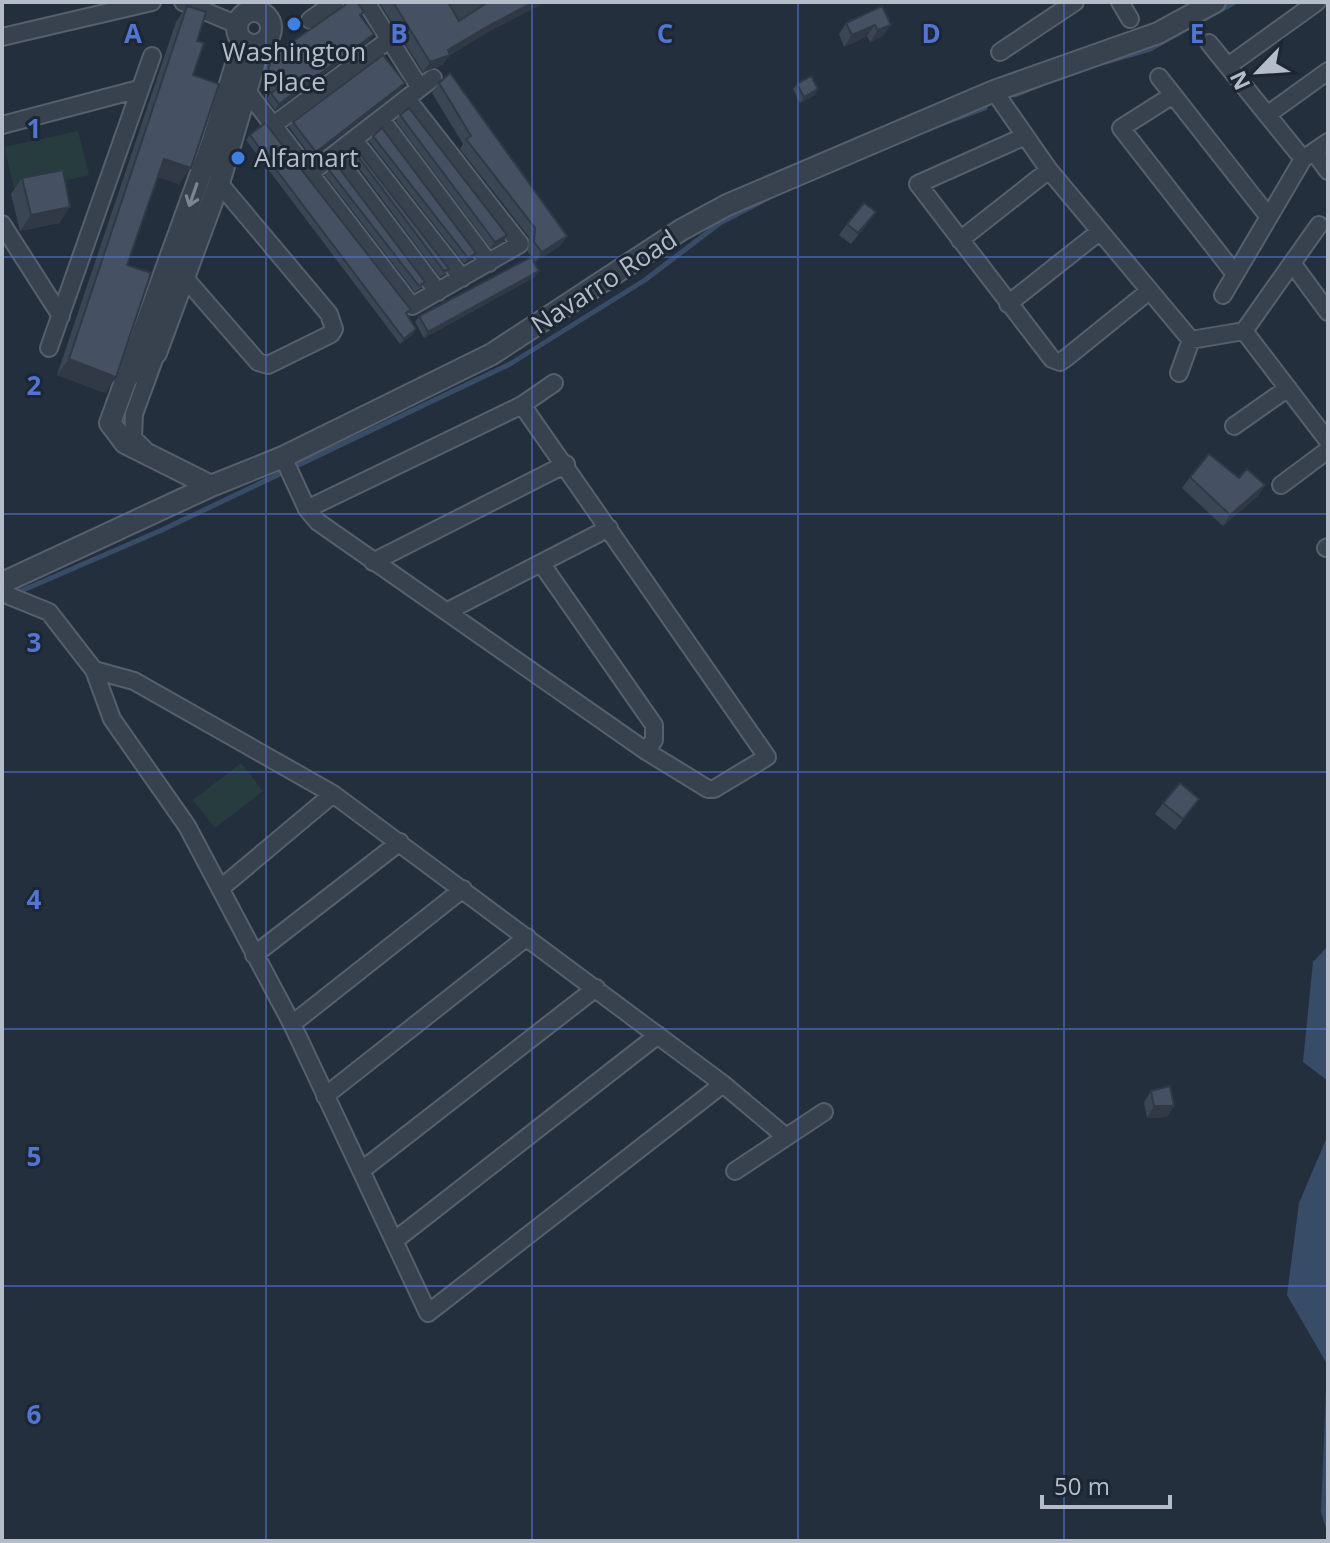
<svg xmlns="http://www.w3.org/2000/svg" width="1330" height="1543" viewBox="0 0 1330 1543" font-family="'Open Sans',sans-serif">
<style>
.grass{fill:#263c3f}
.water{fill:#394c67}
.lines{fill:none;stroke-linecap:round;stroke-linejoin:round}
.stream{stroke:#394c67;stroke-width:5}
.minor-casing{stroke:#565f6c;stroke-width:20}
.tertiary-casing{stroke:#565f6c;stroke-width:24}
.minor{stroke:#38414e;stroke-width:16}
.tertiary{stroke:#38414e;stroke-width:20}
.wall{fill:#3b4654}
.shaded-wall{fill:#303945}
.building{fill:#455162;stroke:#303945;stroke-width:2}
.oneway{stroke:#7c8592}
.grid{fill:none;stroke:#5274d3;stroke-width:2;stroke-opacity:0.55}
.shop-dot{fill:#3f7fe0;stroke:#1d2633;stroke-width:3}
.labels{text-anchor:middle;stroke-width:6;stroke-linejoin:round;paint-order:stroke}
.poi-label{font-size:26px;fill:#b4bcc9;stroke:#1d2633}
.street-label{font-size:26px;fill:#b4bcc9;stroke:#1d2633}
.grid-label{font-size:26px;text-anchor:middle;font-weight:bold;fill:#5274d3;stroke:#1d2633;stroke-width:6;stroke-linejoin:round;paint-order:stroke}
</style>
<rect width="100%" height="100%" fill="#242f3e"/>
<path class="grass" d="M78,131L89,175L15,192L4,147Z
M241,763L263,791L215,828L193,800Z"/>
<path class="water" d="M1328,946V1081L1303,1062L1313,962Z
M1328,1135V1535L1321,1512L1327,1364L1287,1295L1299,1203Z"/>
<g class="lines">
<path class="stream" d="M1106,62L1150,49L1235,2
M1015,95L1040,85
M931,128L985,108
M14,594L162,530L510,364L645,280L720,223L768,198"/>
<g class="minor-casing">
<path id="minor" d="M183,2L238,25
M366,2L420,88
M451,2L457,13L478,2
M1120,2L1130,19
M310,20L335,2
M2,37L152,2
M1209,43L1303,159
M1000,52L1075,2
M1228,66L1317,2
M1159,77L1269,217
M243,86L412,306L520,244L407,99
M994,91L1049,170L1191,340L1244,331L1328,441
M1173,95L1121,128L1235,274
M1267,115L1328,71
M381,119L489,263
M2,125L139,89
M272,126L390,39
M1023,137L918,184L1052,359L1060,362L1066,358L1149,291
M354,140L462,278
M1314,152L1328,171
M335,155L438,292
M309,174L433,78
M2,224L61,316
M960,240L1049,170
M1292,263L1328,312
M177,269L258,362L268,365L331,334L334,329L329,314L219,183
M1223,295L1303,159L1328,142
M1008,304L1099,232
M1244,331L1319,225
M49,348L152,56
M1179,373L1191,340
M1234,426L1288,388
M145,450L133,438L134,414L156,354
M283,457L307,509L318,522L646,751L708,789H714L767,757L522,405
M1281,485L1328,450
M307,509L522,405L554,383
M1326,548L1328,547
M373,562L566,464
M541,563L654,725V740L646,751
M2,593L49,612L94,670L112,719L187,826L292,1024L428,1313L723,1084
M448,611L609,528
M94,670L134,681L333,794L723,1084L786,1137
M221,888L333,794
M254,955L400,842
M292,1024L463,889
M325,1096L527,937
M362,1170L596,988
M735,1171L824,1112
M394,1241L658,1035"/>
</g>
<g class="tertiary-casing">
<path id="tertiary" d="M237 28a17 17 0 1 1 34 0a17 17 0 1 1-34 0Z
M124,380L156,353L219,183L260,44
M211,486L125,443L110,423L213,140L243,41
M2,583L211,486L283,457L492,354L681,230L727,205L994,91L1158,33L1215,2"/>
</g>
<use href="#minor" class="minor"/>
<use href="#tertiary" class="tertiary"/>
</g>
<path class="wall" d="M379,2H448L459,21L483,35L450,55L443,65L423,72Z
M187,6L197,41L179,184L158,177L127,265L116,377L105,393L57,375L176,22Z
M345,6L361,16L370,40L275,110L267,99L271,92L263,81L268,61L272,56Z
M882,6L883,36L870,42L867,36L844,47L839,34L846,23Z
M439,83L567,236L560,246L535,262L528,252L529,237L460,149L463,144L432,93Z
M797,84L815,95L800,103L793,89Z
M401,89L312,158L289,127L293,122Z
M400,115L504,241L491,248L396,121Z
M250,135L407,315L416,329L412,335L400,344L246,140Z
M373,136L472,259L464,263L369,141Z
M354,151L449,269L445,274L440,277L350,156Z
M329,170L425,282L421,288L415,292L325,175Z
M22,178L70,207L59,223L20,231L11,194Z
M868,223L851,244L839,235L847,224Z
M535,277L424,338L415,322L419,316Z
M1190,477L1239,478L1258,496L1223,526L1182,488Z
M1163,803L1191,810L1175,830L1155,814Z
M1151,1091L1167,1117L1147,1118L1144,1102Z"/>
<path class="shaded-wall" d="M534,2H546L483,35L447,56L450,55L443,65L423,72L430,62L448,50L490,25Z
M875,25L867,36L844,47L852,35Z
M891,25L883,36L870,42L878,30Z
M374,34L370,40L275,110L279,104Z
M405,83L401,89L312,158L316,152Z
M818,89L815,95L800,103L804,97Z
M164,159L191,168L179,184L152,175Z
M70,207L59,223L20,231L31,215Z
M507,235L504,241L491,248L495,242Z
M567,236L560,246L535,262L542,252Z
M476,253L472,259L464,263L468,258Z
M539,271L535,277L424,338L428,332Z
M416,329L412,335L400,344L404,339Z
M69,359L116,377L105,393L57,375Z
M1265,485L1258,496L1223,526L1230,515Z
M1154,1106H1174L1167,1117L1147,1118Z"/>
<path class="building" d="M347,2H357L364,12L360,15L374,34L279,104L271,93L277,89L267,75L272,56L345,5Z
M393,2H448L459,21L488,2H534L490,25L448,50L450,55L430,62Z
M187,6L206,12L197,41L204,43L193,75L219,84L191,168L164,159L127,265L151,273L116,377L69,359Z
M882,6L891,25L878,30L875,25L852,35L846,23Z
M383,55L405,83L316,152L293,122Z
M450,73L567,236L542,252L534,242L535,228L466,139L471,136L439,83Z
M811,76L818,89L804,97L797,84Z
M409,108L507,235L495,242L400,115Z
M265,123L411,310L406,313L416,329L404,339L250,135Z
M382,128L476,253L468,258L373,136Z
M356,149L449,269L444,271L354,151Z
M336,164L425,282L419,286L329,170Z
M63,170L70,207L31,215L22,178Z
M864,203L876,212L858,233L847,224Z
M531,257L539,271L428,332L419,316Z
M1209,454L1239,478L1247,469L1265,485L1230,515L1190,477Z
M1180,783L1199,799L1183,819L1163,803Z
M1170,1086L1174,1106H1154L1151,1091Z"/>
<defs><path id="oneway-shaft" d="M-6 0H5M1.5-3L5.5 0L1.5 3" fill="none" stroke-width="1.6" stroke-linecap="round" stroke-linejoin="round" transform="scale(2)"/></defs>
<use class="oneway" href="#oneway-shaft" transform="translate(193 195) rotate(109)"/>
<path class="grid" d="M266,2V1541M532,2V1541M798,2V1541M1064,2V1541M2,257H1328M2,514H1328M2,772H1328M2,1029H1328M2,1286H1328"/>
<g class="shop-dot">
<circle cx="294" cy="24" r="8"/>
<circle cx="238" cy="158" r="8"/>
</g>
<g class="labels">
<g class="poi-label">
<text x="294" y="61">Washington<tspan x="294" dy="30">Place</tspan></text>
<text x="254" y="167" text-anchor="start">Alfamart</text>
</g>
<g class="street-label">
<text transform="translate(604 282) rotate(-33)" y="9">Navarro Road</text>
</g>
</g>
<g class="grid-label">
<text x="133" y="43">A</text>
<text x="399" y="43">B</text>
<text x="665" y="43">C</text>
<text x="931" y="43">D</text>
<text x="1197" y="43">E</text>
<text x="34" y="138">1</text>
<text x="34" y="395">2</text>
<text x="34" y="652">3</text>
<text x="34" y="909">4</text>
<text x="34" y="1166">5</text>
<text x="34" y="1424">6</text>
</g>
<rect width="1330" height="1543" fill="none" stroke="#b4bcc9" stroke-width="8"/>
<g transform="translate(1258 72) rotate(245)" stroke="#1d2633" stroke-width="6" paint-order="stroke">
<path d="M0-6L14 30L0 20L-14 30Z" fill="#b4bcc9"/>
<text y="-12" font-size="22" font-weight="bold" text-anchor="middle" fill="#b4bcc9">N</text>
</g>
<path d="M1042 1495v12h128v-12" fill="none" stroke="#b4bcc9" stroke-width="4"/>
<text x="1054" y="1495" font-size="24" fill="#b4bcc9" stroke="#1d2633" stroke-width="6" paint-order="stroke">50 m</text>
</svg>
